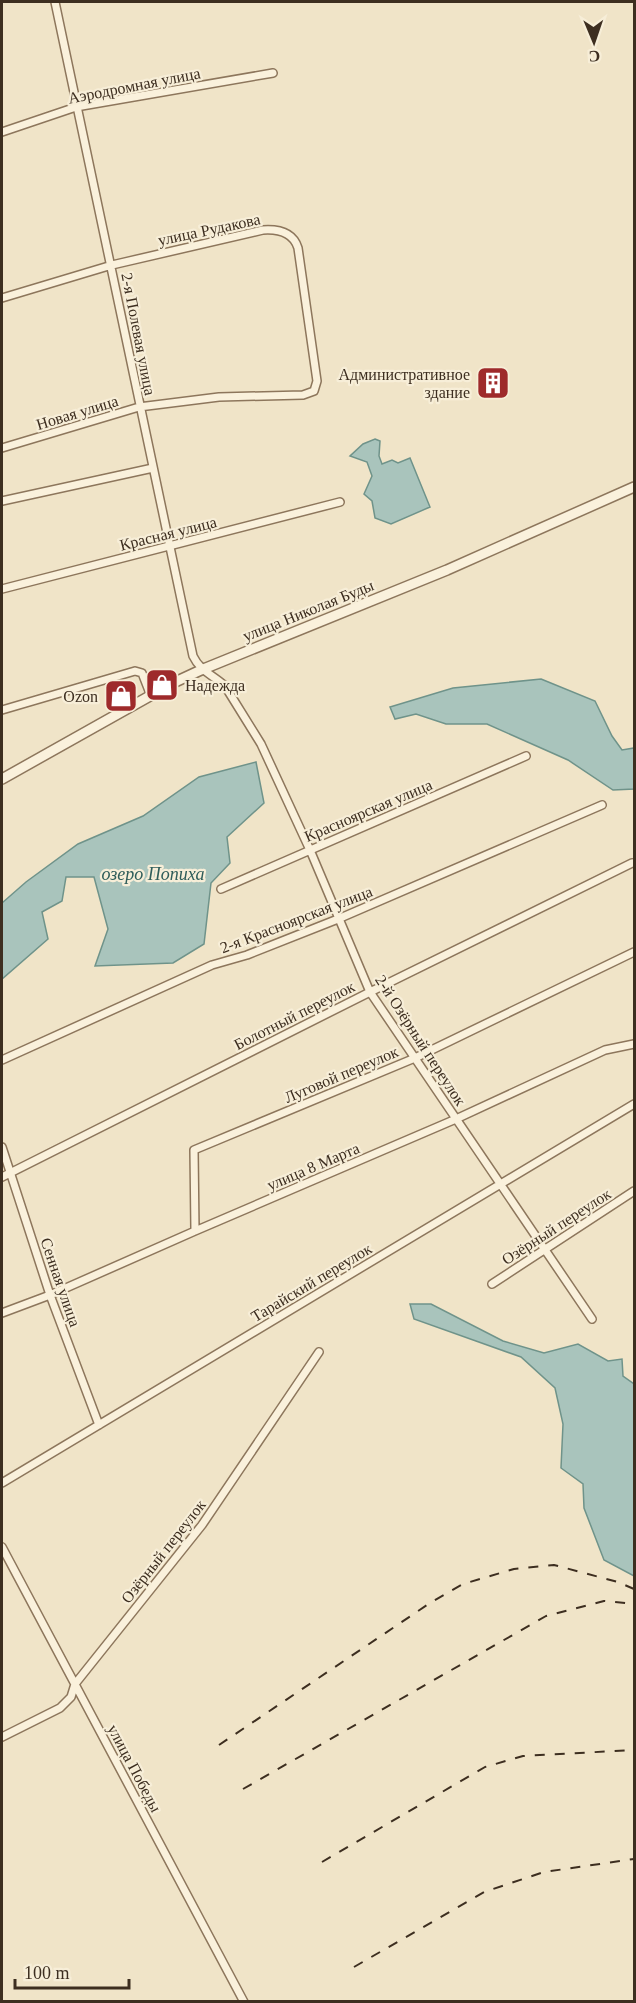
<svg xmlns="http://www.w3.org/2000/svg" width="636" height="2003" viewBox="0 0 636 2003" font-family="'Times New Roman',serif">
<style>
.water{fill:#a9c4bc;stroke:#6f938a;stroke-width:1.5}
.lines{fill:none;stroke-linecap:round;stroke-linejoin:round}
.minor-casing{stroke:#8d765c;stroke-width:10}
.tertiary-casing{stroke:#8d765c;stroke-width:12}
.minor{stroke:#faf1dc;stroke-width:7}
.tertiary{stroke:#faf1dc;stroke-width:9}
.rail{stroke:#3d2e20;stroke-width:2;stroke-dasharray:10 10;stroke-linecap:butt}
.labels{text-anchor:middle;stroke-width:4.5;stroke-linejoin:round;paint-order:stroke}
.street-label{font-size:16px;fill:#3d2e20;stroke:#f7eed8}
.poi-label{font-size:16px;fill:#3d2e20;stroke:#f7eed8;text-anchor:end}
.water-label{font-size:18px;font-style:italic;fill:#2f5d5a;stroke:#f7eed8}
</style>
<rect width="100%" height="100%" fill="#f0e4c8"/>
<path class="water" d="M375,439L380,441L379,456L382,464L392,460L398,463L410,458L430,507L391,524L375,518L372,501L364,494L372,476L367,462L350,456L363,444Z
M541,679L595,701L612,736L622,750L634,748V789L613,790L568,760L487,724H446L416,714L395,719L390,707L453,688Z
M256,762L264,803L227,837L230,863L211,883L204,944L173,963L95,966L108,929L94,877H66L62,901L42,912L48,939L2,979V903L26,882L78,844L143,816L199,777Z
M410,1304H431L503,1341L544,1353L578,1344L608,1361L622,1359L623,1376L634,1384V1576L604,1560L584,1508L583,1484L561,1468L563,1424L555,1388L521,1357L414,1319Z"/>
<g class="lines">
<g class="minor-casing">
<path id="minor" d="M55,2L193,656C200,671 213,675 225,686L261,744L310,850L370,992L592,1319
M2,132L76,107L273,73
M2,298L112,265L263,230C278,229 293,232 298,248L317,381L314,391L303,395L219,397L139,407L2,448
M2,501L153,468
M2,589L340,502
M2,710L135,671L142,673L151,696
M221,889L526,756
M2,1060L212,965L247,955L338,919L602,805
M2,1147L50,1295L99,1425
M2,1177L370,992L632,863
M195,1231L194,1150L415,1058L634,952
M492,1284L634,1191
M2,1313L50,1295L195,1231L456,1119L605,1050L634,1044
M2,1483L634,1104
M2,1547L244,2002
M2,1737L60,1708L71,1697L75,1684L202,1525L319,1352"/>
</g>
<g class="tertiary-casing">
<path id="tertiary" d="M2,779L173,683L201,670L447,570L634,487"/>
</g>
<use href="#minor" class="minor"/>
<use href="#tertiary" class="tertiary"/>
<path class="rail" d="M219,1745L430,1603L463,1584L514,1569L554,1565L618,1582L634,1589
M243,1789L546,1616L604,1601L634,1604
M322,1862L485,1767L523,1756L634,1750
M354,1967L484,1892L544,1872L634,1859"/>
</g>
<defs>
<g id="building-square" transform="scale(1.725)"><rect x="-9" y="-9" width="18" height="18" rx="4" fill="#9e2a2b" stroke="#f7eed8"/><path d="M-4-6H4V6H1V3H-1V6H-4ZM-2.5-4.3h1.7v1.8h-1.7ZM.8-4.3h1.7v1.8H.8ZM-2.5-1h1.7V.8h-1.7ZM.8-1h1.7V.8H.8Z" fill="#fff"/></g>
<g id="shop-square" transform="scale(1.725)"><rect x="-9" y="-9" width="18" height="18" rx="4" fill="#9e2a2b" stroke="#f7eed8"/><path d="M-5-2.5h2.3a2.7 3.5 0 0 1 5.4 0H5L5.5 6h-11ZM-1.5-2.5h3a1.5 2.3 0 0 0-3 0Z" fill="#fff"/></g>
</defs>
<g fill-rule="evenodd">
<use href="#building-square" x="493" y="383"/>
<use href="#shop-square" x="162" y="685"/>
<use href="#shop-square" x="121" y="696"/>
</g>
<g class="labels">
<g class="street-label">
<text transform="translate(134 85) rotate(-11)" y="6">Аэродромная улица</text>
<text transform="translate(209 229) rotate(-12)" y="6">улица Рудакова</text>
<text transform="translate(139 334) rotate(79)" y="6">2-я Полевая улица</text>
<text transform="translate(77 412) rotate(-17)" y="6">Новая улица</text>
<text transform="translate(168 533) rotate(-14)" y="6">Красная улица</text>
<text transform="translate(308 610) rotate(-22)" y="6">улица Николая Буды</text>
<text transform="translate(368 810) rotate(-23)" y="6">Красноярская улица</text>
<text transform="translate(296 919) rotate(-21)" y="6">2-я Красноярская улица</text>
<text transform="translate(294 1015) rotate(-27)" y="6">Болотный переулок</text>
<text transform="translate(421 1040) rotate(57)" y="6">2-й Озёрный переулок</text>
<text transform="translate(341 1074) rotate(-23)" y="6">Луговой переулок</text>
<text transform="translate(313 1166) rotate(-23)" y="6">улица 8 Марта</text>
<text transform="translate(556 1226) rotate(-33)" y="6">Озёрный переулок</text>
<text transform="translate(61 1282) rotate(71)" y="6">Сенная улица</text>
<text transform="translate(311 1282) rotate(-31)" y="6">Тарайский переулок</text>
<text transform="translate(163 1551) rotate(-52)" y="6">Озёрный переулок</text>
<text transform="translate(135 1768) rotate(62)" y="6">улица Победы</text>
</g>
<g class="poi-label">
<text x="470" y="380">Административное<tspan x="470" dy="18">здание</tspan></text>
<text x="185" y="691" text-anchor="start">Надежда</text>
<text x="98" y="702">Ozon</text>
</g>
<g class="water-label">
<text x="153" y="880">озеро Попиха</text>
</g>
</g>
<rect width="636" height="2003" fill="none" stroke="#3d2e20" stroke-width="6"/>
<g transform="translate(594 42) rotate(178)" stroke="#f7eed8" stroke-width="4.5" paint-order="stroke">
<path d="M0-4.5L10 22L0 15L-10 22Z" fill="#3d2e20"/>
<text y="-9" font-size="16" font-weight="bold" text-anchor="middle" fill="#3d2e20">С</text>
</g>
<path d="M15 1979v9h114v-9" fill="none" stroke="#3d2e20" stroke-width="3"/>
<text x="24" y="1979" font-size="18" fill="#3d2e20" stroke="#f7eed8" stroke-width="4.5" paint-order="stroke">100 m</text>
</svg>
